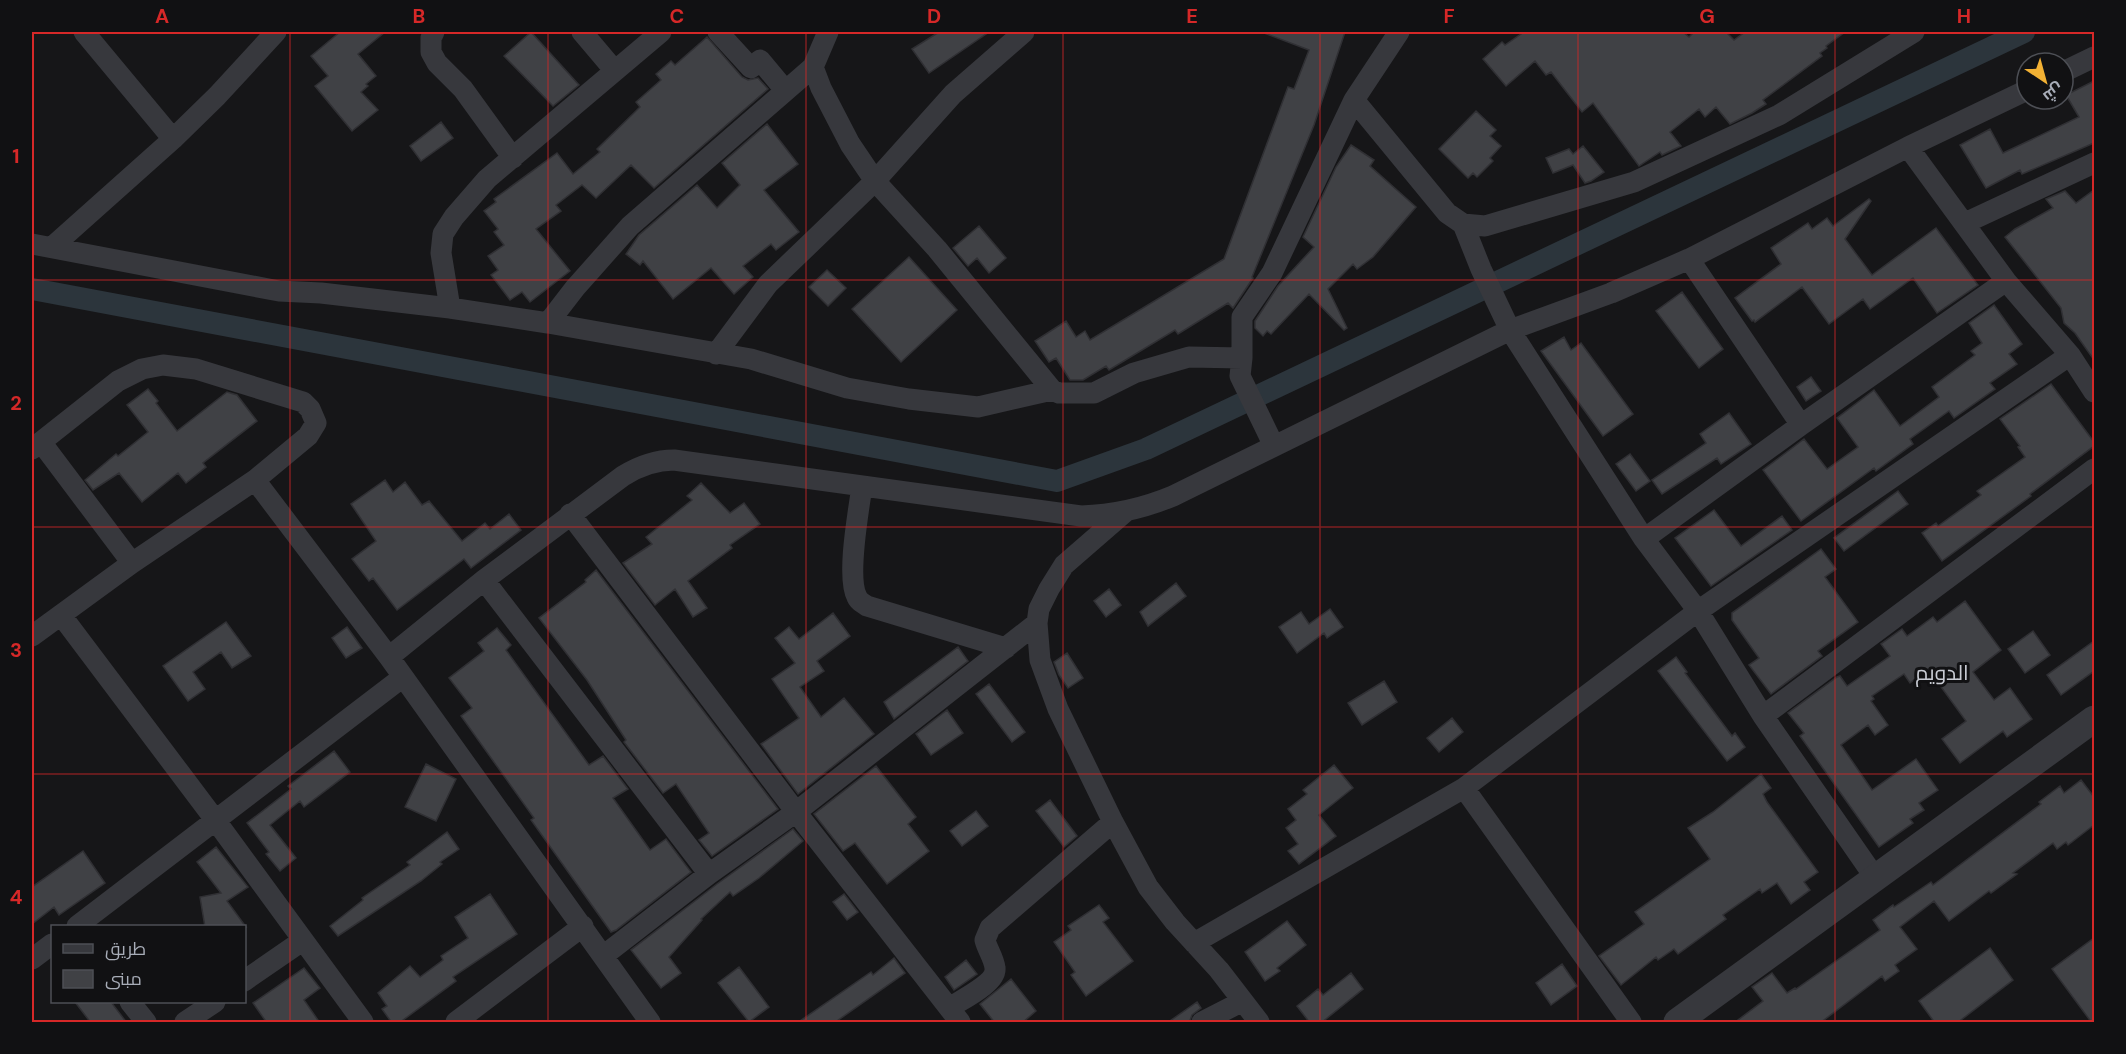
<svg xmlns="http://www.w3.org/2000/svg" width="2126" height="1054" viewBox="0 0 2126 1054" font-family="'DM Sans',Cairo,sans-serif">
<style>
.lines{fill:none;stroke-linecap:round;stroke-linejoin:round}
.canal{stroke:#2c353c;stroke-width:22}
.building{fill:#404145;stroke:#303034;stroke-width:1.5}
.minor{stroke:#37383d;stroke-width:21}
.tertiary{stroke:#37383d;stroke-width:27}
.grid{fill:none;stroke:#d62828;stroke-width:1.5;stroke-opacity:0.55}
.labels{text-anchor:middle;stroke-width:6;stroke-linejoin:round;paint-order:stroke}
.quarter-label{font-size:21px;fill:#c9ccd4;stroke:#111113}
.neatline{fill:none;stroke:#d62828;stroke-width:2}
.grid-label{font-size:20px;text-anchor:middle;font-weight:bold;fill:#d62828}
</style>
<rect width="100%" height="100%" fill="#161618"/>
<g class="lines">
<path class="canal" d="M32,289L1057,481L1146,449L2024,32"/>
</g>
<path class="building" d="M340,32H385L358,54L376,76L366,84L368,86L361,92L378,110L352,131L315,86L328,76L311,56Z
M531,32L579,85L553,106L504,56Z
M939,32H989L929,73L912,49Z
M1265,32H1345L1314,125L1252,277L1253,278L1233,308L1228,303L1178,334L1175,330L1109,370L1106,366L1083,380H1070L1056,358L1049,362L1035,341L1066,321L1076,337L1085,331L1090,340L1224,259L1288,87L1294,89L1309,50L1264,33Z
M1524,32H1683L1689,37L1694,32H1726L1734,40L1745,32H1845L1826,46L1827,48L1820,53L1822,56L1763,100L1766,104L1752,113L1730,124L1716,107L1705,117L1699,109L1670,132L1681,146L1662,155L1660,152L1639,166L1593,103L1582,112L1551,72L1546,75L1535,61L1506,86L1483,59L1502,42L1505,45Z
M707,37L742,77L748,80L758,78L768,89L654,188L631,165L596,198L582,185L556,205L561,211L536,229L570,271L530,302L522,292L510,300L491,275L498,270L488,256L504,245L494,232L498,229L484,211L496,202L494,199L557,153L573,174L600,152L597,149L640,107L636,102L661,80L656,74L671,61L675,65Z
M2094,81V143L2022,174L2020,170L1986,188L1960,145L1990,129L2003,153L2079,117L2066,95Z
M1476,111L1496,130L1490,136L1501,146L1490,158L1493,161L1477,177L1473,173L1468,178L1439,149Z
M441,122L453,138L421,161L410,146Z
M767,124L798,164L764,190L799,232L776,250L771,244L743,266L753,277L734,294L711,268L673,299L643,261L640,265L626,254L639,235L697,185L717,208L740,185L722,163Z
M1351,145L1374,160L1370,166L1416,207L1373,257L1357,269L1353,264L1328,289L1347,328L1344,330L1309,294L1271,334L1267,331L1263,336L1255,328V321L1278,286L1314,247L1303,237L1336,167Z
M1583,146L1604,172L1591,181L1585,183L1573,165L1553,173L1546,158L1569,149L1573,154Z
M2094,190V360L2075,333L2064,323L2061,308L2005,237L2015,229L2053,208L2046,199L2065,191L2076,203Z
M1869,199L1871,201L1845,239L1872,275L1936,228L1978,285L1937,313L1913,278L1870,309L1863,299L1829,324L1802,287L1755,322L1754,320L1752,321L1735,298L1781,264L1771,248L1808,223L1812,229L1827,218L1833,226Z
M979,226L1006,258L989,273L977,258L968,266L953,248Z
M909,257L957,310L901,362L852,309Z
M827,270L846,288L828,306L809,287Z
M1682,292L1723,349L1699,368L1656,311Z
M1994,305L2022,344L2009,354L2017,364L1990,383L1995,389L1954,418L1949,411L1910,439L1913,444L1876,471L1874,468L1801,521L1763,470L1804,439L1827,469L1858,447L1837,418L1874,390L1900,426L1939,397L1932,387L1975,355L1971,351L1982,343L1969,323Z
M1564,337L1571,350L1581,343L1633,414L1603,436L1541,351Z
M1811,377L1821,391L1806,401L1797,387Z
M2051,384L2094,442V446L2030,494L2031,496L1942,561L1922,533L1936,523L1938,526L1981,495L1977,491L2025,457L2018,447L2020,446L2000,419Z
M148,389L158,401L156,403L177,431L227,392L237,395L257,421L203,463L206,467L186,483L178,473L142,502L119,473L93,490L85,480L116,454L118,456L148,432L127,405Z
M1729,413L1751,444L1721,464L1717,458L1662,494L1652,480L1706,443L1700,434Z
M1630,454L1650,481L1636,491L1616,464Z
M385,480L393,492L405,482L422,505L429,501L462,541L485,523L490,529L509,514L521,530L471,568L464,559L397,610L373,578L369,581L352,559L376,541L351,504Z
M701,483L730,513L744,503L760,524L730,545L732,548L688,581L707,608L693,617L675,589L655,605L623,563L652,544L646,537L692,500L687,496Z
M1898,491L1908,504L1844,551L1834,538Z
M1714,510L1741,546L1782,516L1792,530L1711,586L1675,538Z
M1821,549L1836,569L1825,577L1858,622L1818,651L1822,656L1771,694L1749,665L1759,658L1732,620V613Z
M596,570L778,809L712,856L699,840L709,833L676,784L663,793L624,742L626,740L587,680L539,618L586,582L585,580Z
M1176,583L1186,596L1148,626L1140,612Z
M1109,589L1121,605L1106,617L1094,601Z
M1965,601L2001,650L1973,672L1994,700L2010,688L2032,719L2007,737L2003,731L1960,763L1942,739L1966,721L1928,669L1910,683L1904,674L1872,696L1874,699L1871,701L1888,725L1875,735L1868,725L1841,745L1872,790L1916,759L1938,790L1919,803L1924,810L1910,819L1913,823L1879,847L1800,736L1804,733L1788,713L1837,677L1840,676L1847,686L1890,656L1881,644L1902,629L1907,636L1933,617L1937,622Z
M1330,609L1343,627L1327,638L1324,633L1297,653L1279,627L1301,612L1309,624Z
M833,613L850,636L817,661L824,671L800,687L821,717L844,698L874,734L798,794L761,744L799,718L772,679L795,663L775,638L789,627L799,639Z
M226,622L251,656L232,668L221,652L193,672L205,689L188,701L163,666Z
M347,627L362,648L346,658L332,638Z
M497,628L511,645L506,650L589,765L603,756L628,789L613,798L650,850L666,839L691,872L616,930L611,932L531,820L534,818L461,716L472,708L449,678L484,651L478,643Z
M2033,631L2050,655L2025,673L2008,649Z
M2094,641V671L2061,695L2047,675Z
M958,647L968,661L894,719L884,702Z
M1067,653L1083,678L1068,688L1059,675L1054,662Z
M1676,657L1687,672L1685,673L1732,736L1735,733L1745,747L1727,761L1658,671Z
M1384,681L1397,702L1362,725L1348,703Z
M989,684L1025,732L1012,742L976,694Z
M947,710L963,733L931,755L916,734Z
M1452,718L1463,732L1439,752L1427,738Z
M334,751L350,772L304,807L300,801L270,825L296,858L280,871L266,854L269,852L247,823L291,789L288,786Z
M426,764L456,779L436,821L405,807Z
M1334,765L1353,788L1319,815L1336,836L1299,864L1288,851L1298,844L1286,828L1296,820L1288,809L1307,794L1303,790Z
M876,766L916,817L908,824L929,851L887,884L855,843L843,851L814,814Z
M1761,774L1771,788L1763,794L1767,802L1818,872L1804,882L1810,890L1791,904L1777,883L1762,893L1760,889L1723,915L1726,919L1678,954L1674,949L1658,960L1656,957L1621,985L1599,956L1644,924L1635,912L1710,859L1688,828L1713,812Z
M2081,780L2094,797V825L2068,845L2066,842L2057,849L2053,843L2013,873L2017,874L1991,893L1989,891L1949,921L1934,901L1900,927L1917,949L1895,965L1899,971L1885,981L1882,976L1820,1023H1734L1763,1001L1752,987L1772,973L1787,993L1795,988L1796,989L1880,930L1873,920L1893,905L1894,907L1931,882L1933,885L2041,804L2039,802L2060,786L2064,793Z
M1050,800L1077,836L1064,847L1036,811Z
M976,811L988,826L962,846L950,831Z
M793,829L803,841L759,878L733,896L730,892L701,919L702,920L669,957L681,973L661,988L631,950L717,884Z
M447,832L459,849L440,862L442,864L421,881L338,936L330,926L363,900L362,898L410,865L407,862Z
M216,847L248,887L227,901L246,927H205L200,897L221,893L197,862Z
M83,851L105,883L59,915L54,907L32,924V887Z
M490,894L517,934L453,977L456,981L399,1023H392L382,1009L387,1006L378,993L410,966L420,977L443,960L441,956L468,938L455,917Z
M844,894L858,912L847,920L833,902Z
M1099,905L1109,918L1103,922L1133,961L1086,996L1071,975L1075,972L1054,942L1071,930L1068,926Z
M1287,921L1306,945L1277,968L1280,971L1265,981L1245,952Z
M2094,938V1023H2092L2052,969Z
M1990,948L2013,980L1957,1023H1935L1919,1001Z
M894,958L905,973L834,1023H797L871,972L873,975Z
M966,960L977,974L954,990L945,977Z
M1562,964L1577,986L1551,1005L1536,983Z
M739,967L769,1007L749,1022L718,983Z
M304,968L320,988L304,1000L320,1023H267L253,1003Z
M1351,973L1363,989L1321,1023H1310L1297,1006L1318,989L1323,995Z
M1011,979L1036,1011L1022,1023H995L980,1004Z
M75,1002H111L127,1023H91Z
M1197,1002L1201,1008L1192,1015L1189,1023H1167Z"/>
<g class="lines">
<path class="minor" d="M84,32L173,139
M434,32L431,38V52L437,63L463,89L513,158
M582,32L615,71
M718,32L751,68L760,60L785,90
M813,67L821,88L850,144L875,181L937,249L1052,390
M2063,72L2094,57
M1354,100L1447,213L1463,224L1485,226L1634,182L1779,115L1914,32
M1908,147L2006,281L2070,355L2094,392
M1965,223L2094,163
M1463,224L1481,269L1510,330L1644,539L1698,611L1763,716L1876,879
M32,244L279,291L321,293L450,308L548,323L751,359L847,388L909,399L978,407L1052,390L1059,393H1094L1134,373L1189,357L1242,358
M52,247L173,139L217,96L276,32
M1689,259L1801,425
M450,308L441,253L443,234L454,217L487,179L661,32
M548,323L575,288L630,226L813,67L828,32
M716,354L768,284L875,181L953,94L1024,32
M41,442L132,563
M1274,446L1240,376L1242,358V317L1272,273L1354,100L1399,32
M32,449L118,381L142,369L163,365L196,369L303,402L310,409L316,423L308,436L255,480L132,563L32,636
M255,480L389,657L650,1022
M862,486C859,509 846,577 857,597C859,602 863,603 867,606L1006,648
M1125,512L1064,565L1049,589L1039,609L1037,623L1040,660L1058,709L1113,822L1148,887L1175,922L1219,970L1259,1022
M570,514L796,812L960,1022
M1644,539L1801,425L2006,281
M484,580L709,874
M61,615L216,821L363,1022
M389,657L484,580L623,476C639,466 655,460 674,460L1081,516C1114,515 1142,509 1173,496L1510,330L1611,293L1689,259L1908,147L2027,90
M1763,716L2094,469
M1464,788L1631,1022
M77,926L403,677
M1194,943L1464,788L1698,611L2070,355
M603,956L709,874L796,812L1037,623
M32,959L52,944
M244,981L302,941
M130,1002L146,1022
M949,1008C961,1000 997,983 995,968C994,958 987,949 985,940L990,928L1113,822
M185,1022L215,1002
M456,1022L583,926
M1202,1022L1243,1001"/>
<path class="tertiary" d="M1677,1022L2094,719"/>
</g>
<path class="grid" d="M290,32V1022M548,32V1022M806,32V1022M1063,32V1022M1320,32V1022M1578,32V1022M1835,32V1022M32,280H2094M32,527H2094M32,774H2094"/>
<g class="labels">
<g class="quarter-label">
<text x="1942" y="680">الدويم</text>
</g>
</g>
<rect width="2126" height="1054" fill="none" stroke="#111113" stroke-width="66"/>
<rect x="51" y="925" width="195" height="78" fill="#111113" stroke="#4d4f55" stroke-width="1.5"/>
<rect x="63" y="944" width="30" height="9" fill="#37383d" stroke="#4d4f55" stroke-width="1.5"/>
<text x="105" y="955" font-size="18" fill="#a8adb8">طريق</text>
<rect x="63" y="970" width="30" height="18" fill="#404145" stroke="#4d4f55" stroke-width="1.5"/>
<text x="105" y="985" font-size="18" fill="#a8adb8">مبنى</text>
<g transform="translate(2045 81) rotate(144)"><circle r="28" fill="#111113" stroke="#4d4f55" stroke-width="1.5"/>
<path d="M0-4.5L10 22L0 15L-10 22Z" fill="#f2b134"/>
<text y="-9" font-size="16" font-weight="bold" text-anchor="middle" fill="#a8adb8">ش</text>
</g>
<rect x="33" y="33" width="2060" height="988" class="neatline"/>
<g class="grid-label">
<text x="162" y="23">A</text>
<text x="419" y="23">B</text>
<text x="677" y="23">C</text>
<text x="934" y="23">D</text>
<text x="1192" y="23">E</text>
<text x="1449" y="23">F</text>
<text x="1707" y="23">G</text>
<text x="1964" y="23">H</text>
<text x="16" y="163">1</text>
<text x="16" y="410">2</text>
<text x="16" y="657">3</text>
<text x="16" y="904">4</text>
</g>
</svg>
